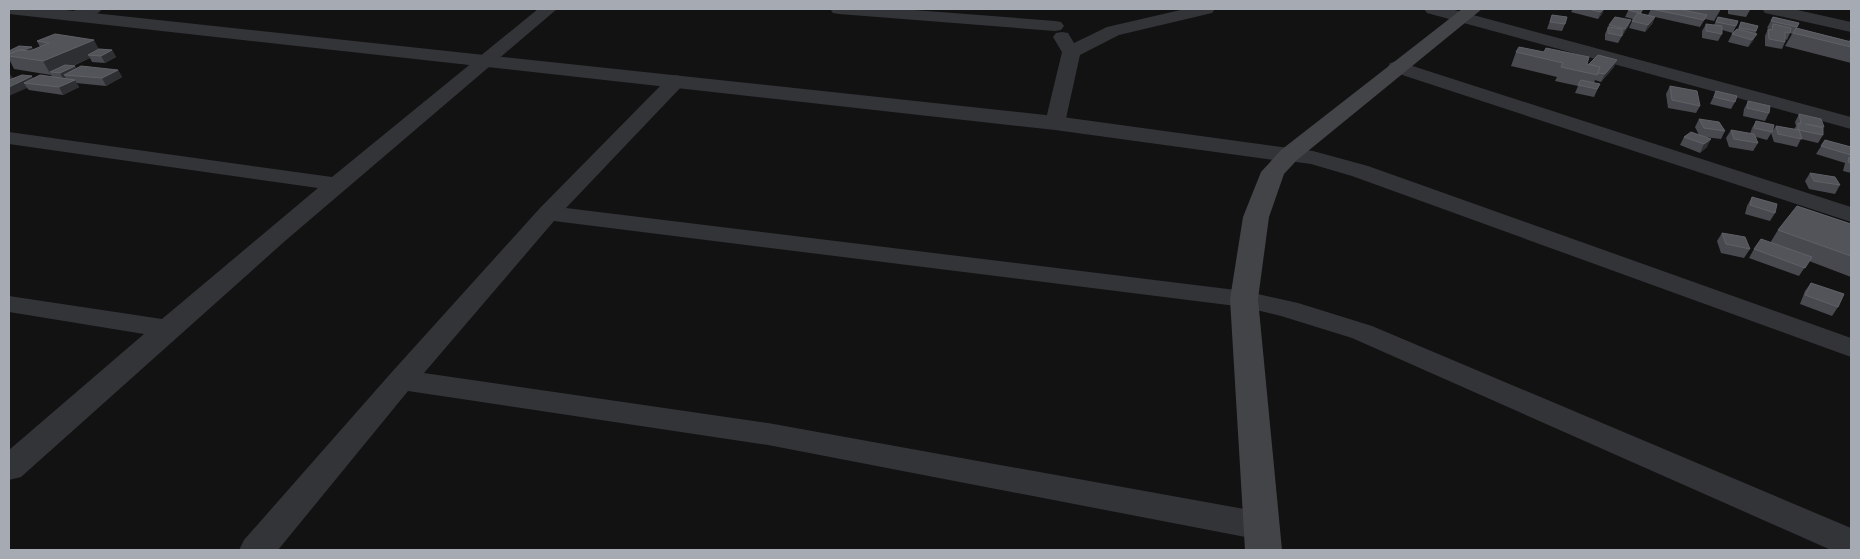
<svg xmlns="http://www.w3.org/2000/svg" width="1860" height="559" viewBox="0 0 1860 559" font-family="Quicksand,sans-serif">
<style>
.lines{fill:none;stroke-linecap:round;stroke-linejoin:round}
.minor{fill:#333438;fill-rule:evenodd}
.tertiary{fill:#333438;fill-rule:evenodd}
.secondary{fill:#424448;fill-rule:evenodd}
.wall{fill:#48494e}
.shaded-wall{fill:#2e2f32}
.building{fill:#525459;stroke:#5f6167}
</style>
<rect width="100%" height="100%" fill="#121213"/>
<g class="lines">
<path class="minor" d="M79,9H102C96,17 79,22 70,20L67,16L70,12Z
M538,9H557L285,241L21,477L9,480V450L144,334L9,312V296L162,319L318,188L9,144V132L332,177Z
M830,9H901L1055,21L1061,22L1064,26L1061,30L1055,31L839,14L833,13Z
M1185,9H1215L1212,13L1119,35L1080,55L1065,123L1062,127L1055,129L1048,127L1045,123L1062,52L1053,37L1056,33L1062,32L1068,33L1074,43L1107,27Z
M1424,9H1451L1851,117V129L1427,13Z
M1762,9H1793L1851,22V32L1765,13Z
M1397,61L1851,207V222L1390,71L1388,67L1390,63Z
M676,75L683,77L686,81L683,85L566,208L1244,291L1298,303L1372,326L1851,528V550H1831L1352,338L1281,316L1244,307L554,221L424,373L768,423L1261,512L1273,516L1278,526L1273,536L1261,540L768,445L408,391L278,550H239L244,540L391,373L540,208L669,77Z
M1289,148L1313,151L1368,166L1851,338V357L1352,176L1311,164L1281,160L1278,155L1281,150Z"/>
<path class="tertiary" d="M9,9H56L1055,116L1289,148L1297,150L1301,155L1297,160L1289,162L1055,130L9,14Z"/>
<path class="secondary" d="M1462,9H1482L1297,160L1284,174L1269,217L1258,299L1282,550H1245L1230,299L1243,217L1261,172L1281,150Z"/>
</g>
<path class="wall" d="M1573,9H1604L1602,14L1598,19L1571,12Z
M1629,9H1643L1641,14L1648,15L1651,9H1721L1714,21L1705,19L1700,27L1655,17L1652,24L1645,32L1629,28L1633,19L1625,17Z
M1728,9H1750V10L1746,17L1728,14Z
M1552,15L1565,24L1562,31L1547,29Z
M1718,17L1736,26L1733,33L1722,30V34L1718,41L1702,38V31L1706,24L1714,25Z
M1773,17L1799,23L1797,28L1849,41L1851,37V63L1785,46L1792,34L1790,33L1787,40L1785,39V42L1782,49L1765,46V36L1768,29H1770L1767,28Z
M1631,20L1628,27L1622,36L1618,43L1605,40V34L1609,25Z
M1741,22L1758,26L1753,41L1748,47L1728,42L1732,34L1738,29Z
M37,41L99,49L112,50L116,57L105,63L92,62L90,58L73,66H75L76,69L118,70L122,77L106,86L76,83L79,87L63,95L29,90L27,88L13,78H33L52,77L51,75L14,69L10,61H9V51L34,50L40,47Z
M1516,52L1587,64L1614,67L1601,82L1595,80L1594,83L1600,84L1594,97L1575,93L1578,86L1555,81L1557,77L1511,66Z
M1670,86L1700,106L1696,113L1668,108L1666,94Z
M1716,91L1735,102L1731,109L1710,104Z
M1748,101L1769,113L1765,121L1743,116L1744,109Z
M1799,114L1824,127L1823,128V135L1818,143L1801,139L1797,147L1774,142L1771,133L1776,126L1794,129L1796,126L1795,122Z
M1699,119L1725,131L1721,139L1704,137L1707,147L1700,153L1680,145L1684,137L1699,135L1695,127Z
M1756,121L1772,132L1767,140L1756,137L1758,143L1753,151L1729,147L1726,138L1731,130L1750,134L1752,128Z
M1825,140L1851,147V173L1843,171L1845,163L1816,154Z
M1810,173L1840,185L1835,194L1809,189L1805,181Z
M1752,197L1775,213L1770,221L1745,214L1747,206Z
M1851,224V277L1809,261L1799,276L1749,258L1754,249L1770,243L1778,230Z
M1722,233L1750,249L1744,258L1721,253L1717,241Z
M1811,283L1838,307L1832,316L1800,304L1805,291Z"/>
<path class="shaded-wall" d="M1604,9L1602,14L1598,19L1601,12Z
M1655,17L1652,24L1645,32L1648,25Z
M1631,20L1628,27L1622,36L1625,29Z
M1757,34L1753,41L1748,47L1752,40Z
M94,40L101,53L88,55L90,58L56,73L50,72L51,75L43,61Z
M32,47L36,54L15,55Z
M112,50L116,57L105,63L101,56Z
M1617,60L1614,67L1601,82L1605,74Z
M75,66L79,73L64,75L67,80L64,81L60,73Z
M118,70L122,77L106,86L102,78Z
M10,74L15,81L9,84V75Z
M32,76L36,84L24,83L27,88L9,96V87Z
M75,80L79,87L63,95L59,87Z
M1711,139L1707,147L1700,153L1704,144Z"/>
<path class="building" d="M1587,9H1604L1601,12Z
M1629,9H1643L1640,13L1628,10Z
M1651,9H1678L1707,15L1704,20Z
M1638,13L1655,17L1648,25L1632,21Z
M1552,15L1567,17L1565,24L1550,22Z
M1615,17L1631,20L1625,29L1609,25Z
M1718,17L1738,21L1736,26L1716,22Z
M1773,17L1799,23L1797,27L1771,21Z
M1741,22L1758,26L1756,31L1739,28Z
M1706,24L1722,26V34L1706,31Z
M1773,24L1791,28L1790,33L1785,32V42L1769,39L1768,29L1772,30Z
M1608,27L1622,29V36L1608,33Z
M1796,28L1851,42V47L1793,33Z
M1737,29L1757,34L1752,40L1732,34Z
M55,34L94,40L43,61L9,56V54L19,50L30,51L49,43L37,41Z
M19,46L32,47L24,50H19L9,54V51Z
M1519,47L1544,52L1546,48L1589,57L1587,64L1600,67L1597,75L1561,67L1563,63L1516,52Z
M99,49L112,50L101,56L88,55Z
M1598,55L1617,60L1605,74L1598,73L1600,67L1589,64Z
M65,65L75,66L60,73L50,72Z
M81,66L118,70L102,78L64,75Z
M22,75L32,76L9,87V80Z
M40,75L75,80L59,87L24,83Z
M1581,80L1600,84L1597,89L1578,85Z
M1670,86L1697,91L1700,106L1672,100Z
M1716,91L1737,96L1735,102L1714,97Z
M1748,101L1770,106L1769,113L1747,108Z
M1799,114L1821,119L1824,127L1805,124L1823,128V135L1798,130V123L1801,124Z
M1699,119L1719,122L1725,131L1704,128Z
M1756,121L1774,125L1772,132L1754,128Z
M1776,126L1799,130L1802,139L1778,134Z
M1731,130L1754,134L1758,143L1734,139Z
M1691,132L1711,139L1704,144L1684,137Z
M1825,140L1851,147V155L1821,146Z
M1849,157L1851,158V163L1848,162Z
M1810,173L1835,177L1840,185L1814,181Z
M1752,197L1777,204L1775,213L1750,205Z
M1797,206L1851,224V256L1778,230Z
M1722,233L1745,237L1750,249L1726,244Z
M1761,239L1812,257L1805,268L1754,249Z
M1811,283L1844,294L1838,307L1805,295Z"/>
<rect width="1860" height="559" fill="none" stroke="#a5aab3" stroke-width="20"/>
</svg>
